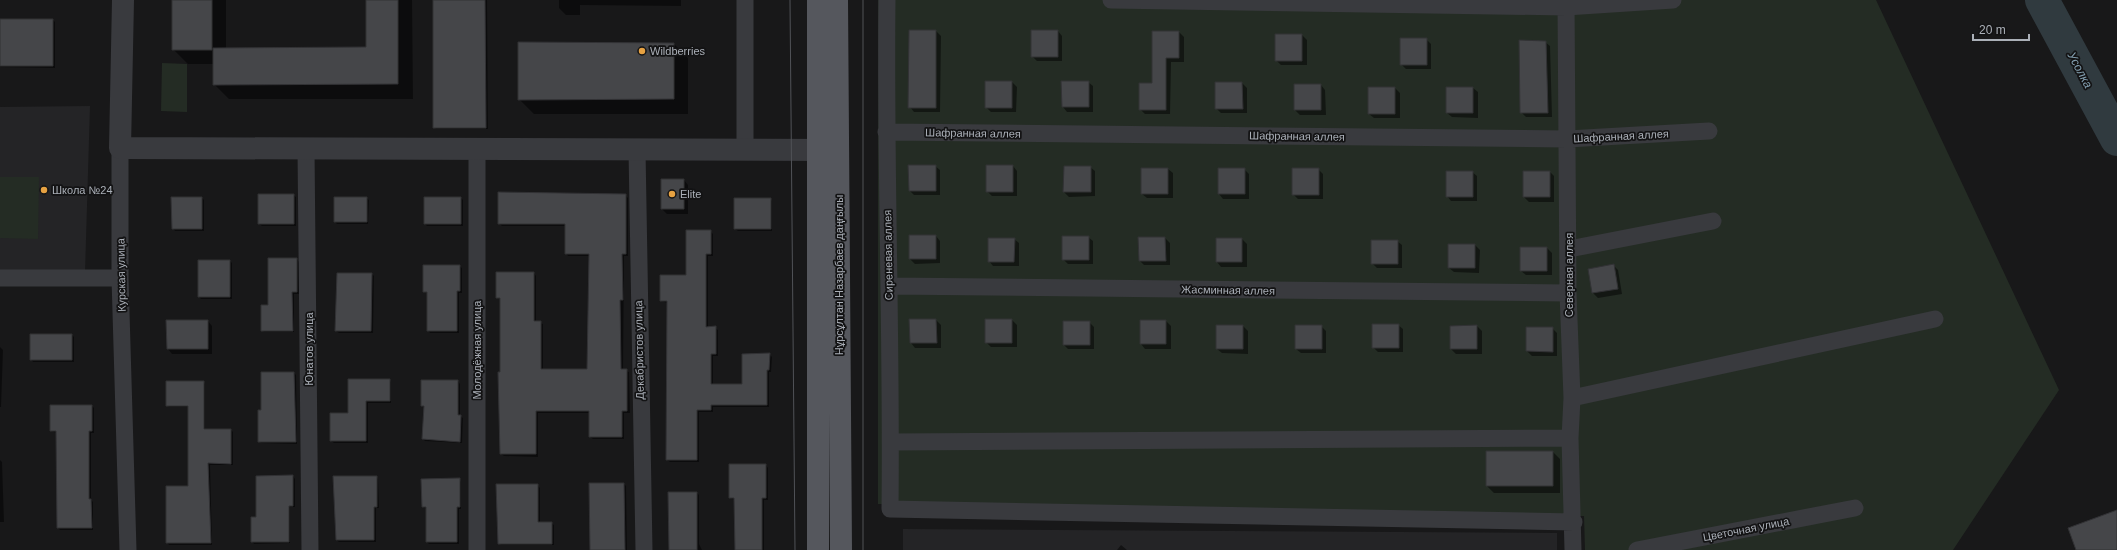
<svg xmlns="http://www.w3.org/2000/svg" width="2117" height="550" viewBox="0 0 2117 550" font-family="Arial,sans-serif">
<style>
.built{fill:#242426}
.green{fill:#242c24}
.shadow{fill:#0007}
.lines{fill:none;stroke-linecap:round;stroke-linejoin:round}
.river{stroke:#303a3f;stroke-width:34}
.building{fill:#454649;stroke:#323235}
.minor{stroke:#393a3e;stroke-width:17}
.tertiary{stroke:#393a3e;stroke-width:22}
.primary{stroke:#55575d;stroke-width:22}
.tram{stroke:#505257;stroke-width:1}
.poi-dot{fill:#e7a242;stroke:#131314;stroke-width:1.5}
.labels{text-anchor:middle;stroke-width:3.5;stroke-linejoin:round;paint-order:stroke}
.poi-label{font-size:11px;fill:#abb0b8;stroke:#131314;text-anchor:start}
.street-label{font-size:11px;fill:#abb0b8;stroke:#131314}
.water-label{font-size:12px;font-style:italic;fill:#84a0b1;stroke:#131314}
</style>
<rect width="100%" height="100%" fill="#181819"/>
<path class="built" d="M90,106L85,273H0V107Z
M903,529L1557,533V550H903Z"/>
<path class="green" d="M878,0H1876L2059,390L1953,550H1585L1584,516L878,504Z
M162,63L187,64V112L161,111Z
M0,177H39L38,239L0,238Z"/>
<path class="shadow" d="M173,0H226V49L367,48V0H412L413,99H229L214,84V64H188L173,49Z
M434,0H487L488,129H436L434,127Z
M559,0H681V6L580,5V15H566L559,8Z
M0,20H53L55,22V68L0,67Z
M910,31H936L941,36L940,112H914L910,107Z
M1058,31L1062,36V61H1037L1032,56Z
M1153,32H1179L1184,37V62H1171L1170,114H1145L1140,109L1153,84Z
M1276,35H1302L1307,40V65H1281L1276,60Z
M1426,39L1431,44V69H1406L1401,64Z
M1545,42L1550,46L1552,117H1526L1521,112Z
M674,44L688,58V114H534L519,99Z
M1012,82L1017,87L1016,112H991L986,107Z
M1088,82L1093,86V112H1067L1063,107Z
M1216,83H1242L1247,88V113H1221L1216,108Z
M1295,85H1321L1325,90L1326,115H1300L1295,110Z
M1395,88L1400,93V118H1374L1369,114Z
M1473,88L1478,92V118L1452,117L1447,113Z
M935,166L940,170V195H914L910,191Z
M1013,166L1017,171V196H992L987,191Z
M1090,167L1095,171V196L1069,197L1064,192Z
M1168,169L1173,173V198H1147L1142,194Z
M1219,169H1244L1249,174V199H1223L1219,194Z
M1318,169L1323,174V199H1298L1293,194Z
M1472,172L1477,176V201H1451L1447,196Z
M1550,172L1554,176V202H1529L1524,197Z
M684,180L688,185V214H667L662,209Z
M293,195L296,197V226H262L259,224Z
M625,195L628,198V256H624L623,370L629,372L630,413H624V439H593L590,437V413H538V457L504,456L501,454V300L497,297L534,273L536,276V322L543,324V370H588L590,256H568L566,253V226H502L499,223Z
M202,198L204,200V231H175L173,228Z
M366,198L369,200L368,224H337L335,222Z
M461,198L463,200V226H427L425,224Z
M770,199L772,201V231H738L735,229Z
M710,231L713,234V256H708V328H715L718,330V356H713V385H743L769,354L772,357L771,372H769V407H713V412H699V462H670L667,460L668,303L661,301L687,276Z
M936,236L940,241V263L915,264L910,259Z
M1088,237L1093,241V264H1068L1063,259Z
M1165,238L1170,243V265H1144L1140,261Z
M1014,239L1019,243V266H993L989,261Z
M1242,239L1247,244V267H1221L1217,262Z
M1397,241L1402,245V268H1377L1372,263Z
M1475,245L1480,250L1479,273L1454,272L1449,268Z
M1547,248L1552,253V275H1526L1521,271Z
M297,259L299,262V294H294V332H264L262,330L269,306Z
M230,261L232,263V299H201L199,297Z
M1613,265L1618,270L1622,294L1598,298L1593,293L1589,270Z
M459,266L462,268V293H459V333H430L428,330V293L424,291Z
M372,274L374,276L373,333H339L336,331Z
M936,320L941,325V348H915L911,343Z
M1012,320L1017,325V347H991L986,342Z
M208,321L212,326V354H172L168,349Z
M1166,321L1171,326V349H1145L1141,344Z
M1089,322L1094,327V349H1068L1064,345Z
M1398,325L1403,329V352H1378L1373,347Z
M1243,326L1248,331V354L1222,353L1217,349Z
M1321,326L1326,331V353H1301L1296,349Z
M1477,326L1482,331V354H1456L1451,349V327Z
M1552,328L1557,333V356H1532L1527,351Z
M72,335L74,337V362H33L31,359Z
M0,347L3,350L1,407H0Z
M294,373L296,375L297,444L261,443L259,441L262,411Z
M389,380L391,382V403H368V443H334L331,441L349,414Z
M458,381L460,384V416L463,418L462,443L425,441L423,439L424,408L422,405Z
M203,382L205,384V430H231L233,432V465H210L212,545H169L167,542L189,487V407H169L167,405Z
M92,406L94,408V433H91V500L93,502V530H60L58,528L57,433L51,431Z
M1553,452L1560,459V493H1494L1487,486Z
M0,460L2,462L4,522H0Z
M766,465L768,468V500H764V550H736L735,500L730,498Z
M293,476L295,479V507H290V543L254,544L252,541L257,518Z
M376,477L378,479L379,508H376V542H339L336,540Z
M459,479L461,482V509H459V544H429L427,542V509L423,507Z
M624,484L626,486L627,550H591Z
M537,485L540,488V523H551L554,525V545H501L499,543Z
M697,493L699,495V544L702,550H670Z
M1121,545L1127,550H1117Z"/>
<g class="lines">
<path class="river" d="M2042,0L2117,139"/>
</g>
<path class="building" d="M172,0H212V50H172Z
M366,0H398V84L213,85V48L366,47Z
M433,0H485L486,128H433Z
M0,19H53V66H0Z
M909,30H936V108H908Z
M1031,30H1058V57H1031Z
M1152,31H1179V58H1166V110H1139V83H1152Z
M1275,34H1302V61H1275Z
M1400,38H1427V65H1400Z
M1519,40L1546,41L1548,113H1520Z
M518,42L674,43V99L518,100Z
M985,81H1012V108H985Z
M1061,81H1089V107H1062Z
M1215,82H1242L1243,109H1215Z
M1294,84H1321V110H1294Z
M1368,87H1395V114H1368Z
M1446,87H1473V113H1446Z
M908,165H936V191H909Z
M986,165H1013V192H986Z
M1064,166H1091V192H1063Z
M1141,168H1168V194H1141Z
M1218,168H1245V194H1218Z
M1292,168H1319V195H1292Z
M1446,171H1473V197H1446Z
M1523,171H1550V197H1523Z
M661,179H684V209H661Z
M498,192L626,194V254H622L623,300H620L621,369H627V411H622V437H589V411H536V454H500L498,372H500V298H496V272H534V321H541V369H587L589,254H565V224H498Z
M258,194H294V224H258Z
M171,197H202V229H172Z
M334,197H367V222H334Z
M424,197H461V224H424Z
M734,198H771V229H734Z
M686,230H711V254H706V327L716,326V354H711V384H742V354L770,353L769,370H767V405H711V410H697V460H666L667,301H660V275H686Z
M909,235H936V259H909Z
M1062,236H1089V260H1062Z
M1138,237H1165L1166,261H1139Z
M988,238H1015L1014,262H988Z
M1216,238H1242V262H1216Z
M1371,240H1398V264H1371Z
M1448,244H1475V268H1448Z
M1520,247H1547V271H1520Z
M268,258H297V292H292L293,331H261V305H268Z
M198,260H230V297H198Z
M1614,264L1618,289L1592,293L1588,269Z
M423,265H460V291H457V331H427V292H423Z
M337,273H372L371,331H335Z
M909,319H936L937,343H910Z
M985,319H1012V343H985Z
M166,320H208V349H167Z
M1140,320H1166V344H1140Z
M1063,321H1090V345H1063Z
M1372,324H1399V348H1372Z
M1216,325H1243V349H1216Z
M1295,325H1322V349H1295Z
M1477,325V349H1450V326Z
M1526,327H1553V352L1526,351Z
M30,334H72V360H30Z
M261,372H294L296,442H258V410H261Z
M348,379H390V401H366V441H330V413H348Z
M421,380H458V415H461L460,442L422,439L424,406H421Z
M166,381H204V429H231V464L208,463L211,543H166V486H188V406H166Z
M50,405H92V431H89V499H91L92,528H57L56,431H50Z
M1486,451H1553V486H1486Z
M729,464H766V498H762V550H735L734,498H729Z
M293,475V506H289V542H251V517H256V476Z
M333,476H377V507H374V540H336Z
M460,478V507H457V542H426V507H422L421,479Z
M589,483H624L625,550H590Z
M496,484H538V522H552V544H498Z
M668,492H697V550H669Z
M2117,510V550H2076L2068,528Z"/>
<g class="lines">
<path class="minor" d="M887,0C885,170 892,339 890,509L1574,522
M1111,0L1566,7L1673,0
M1566,0L1568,293L1572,398L1570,438L1573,550
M886,132L1567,139L1709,131
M120,148V278L128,550
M306,149L310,550
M637,150L644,550
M745,150V0
M1569,249L1713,221
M0,278H120
M889,286L1568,293
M1572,398L1935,319
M891,442L1570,438
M477,550V149
M1637,550L1855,508"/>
<path class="tertiary" d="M123,0L120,148L837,150"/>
<path class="primary" d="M818,0V550
M837,0L841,550"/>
<path class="tram" d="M790,0L795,550
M863,550V0"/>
</g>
<g class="poi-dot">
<circle cx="642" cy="51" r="4"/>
<circle cx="44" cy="190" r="4"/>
<circle cx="672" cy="194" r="4"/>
</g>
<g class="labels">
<g class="poi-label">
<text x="650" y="55">Wildberries</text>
<text x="52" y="194">Школа №24</text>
<text x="680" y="198">Elite</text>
</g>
<g class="street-label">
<text transform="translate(973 133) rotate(1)" y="4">Шафранная аллея</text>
<text transform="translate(1297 136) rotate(1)" y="4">Шафранная аллея</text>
<text transform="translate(1621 136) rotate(-3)" y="4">Шафранная аллея</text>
<text transform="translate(888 255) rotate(-91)" y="4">Сиреневая аллея</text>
<text transform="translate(121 275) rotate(-91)" y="4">Курская улица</text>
<text transform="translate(839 275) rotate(-90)" y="4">Нұрсұлтан Назарбаев даңғылы</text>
<text transform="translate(1569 275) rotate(-90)" y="4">Северная аллея</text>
<text transform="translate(1228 290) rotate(1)" y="4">Жасминная аллея</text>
<text transform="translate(309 349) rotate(-90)" y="4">Юнатов улица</text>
<text transform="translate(477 350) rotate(-90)" y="4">Молодёжная улица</text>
<text transform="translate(639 350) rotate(-91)" y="4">Декабристов улица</text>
<text transform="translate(1746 529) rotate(-11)" y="4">Цветочная улица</text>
</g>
<g class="water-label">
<text transform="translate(2080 70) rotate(62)" y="4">Усолка</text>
</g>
</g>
<path d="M1973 34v6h56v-6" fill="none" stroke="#abb0b8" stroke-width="2"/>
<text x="1979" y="34" font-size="12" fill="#abb0b8" stroke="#131314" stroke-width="3" paint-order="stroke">20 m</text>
</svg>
